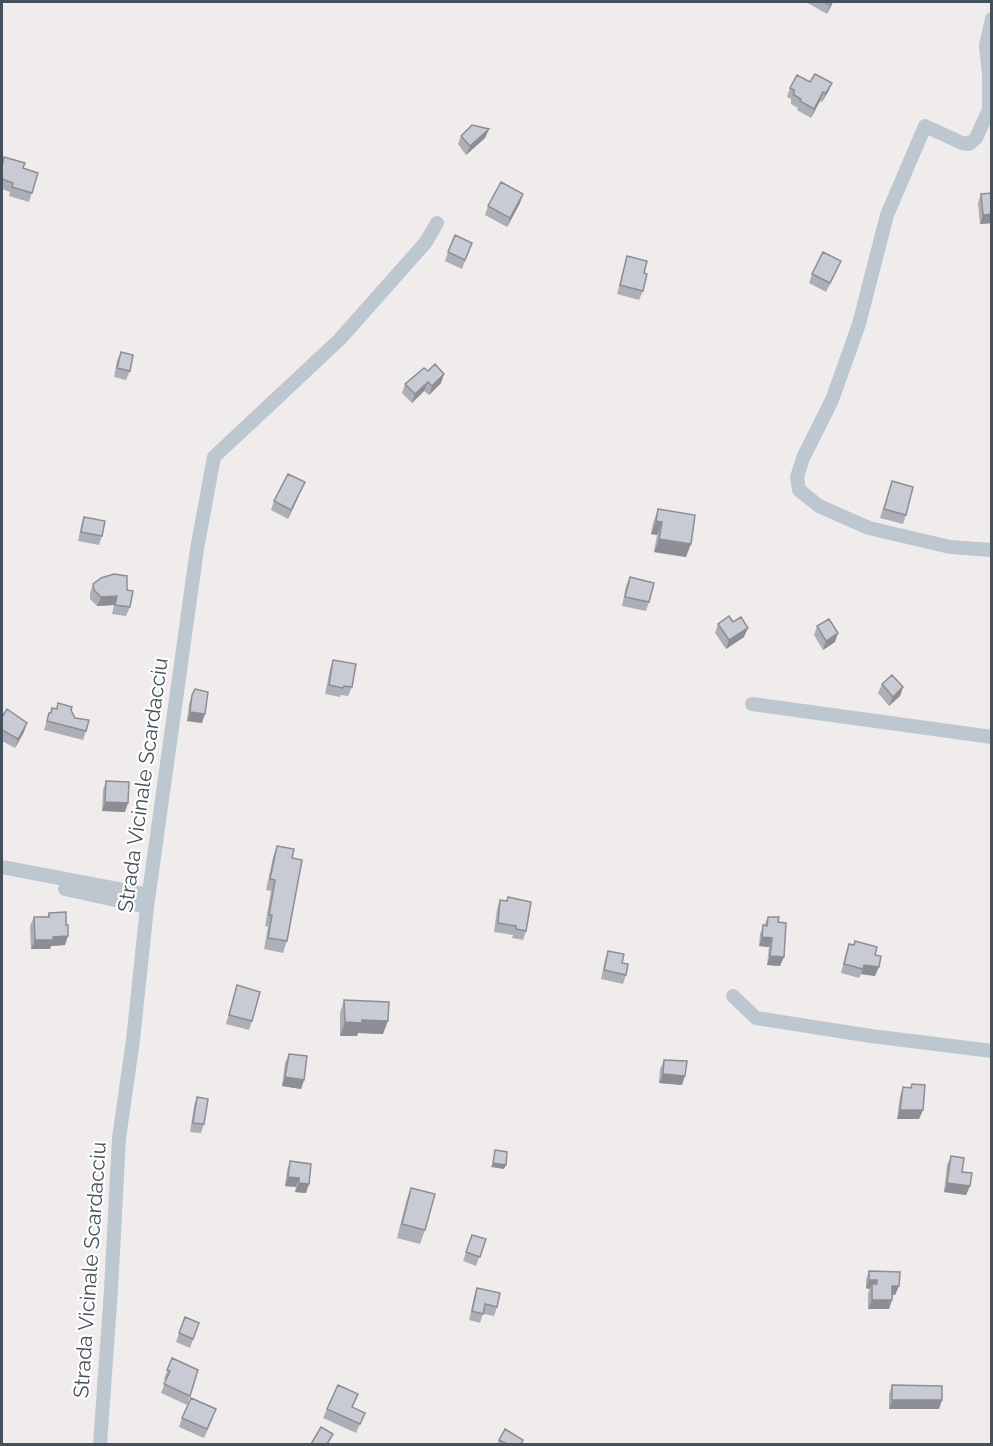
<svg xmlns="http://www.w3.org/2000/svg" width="993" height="1446" viewBox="0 0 993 1446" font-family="Raleway,sans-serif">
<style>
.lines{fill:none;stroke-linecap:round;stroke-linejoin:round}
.minor{stroke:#bcc7d0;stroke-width:14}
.wall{fill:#acafb5}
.shaded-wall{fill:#8c8e94}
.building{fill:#c8cbd3;stroke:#8c8e94;stroke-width:1.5}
.labels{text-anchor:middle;stroke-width:4.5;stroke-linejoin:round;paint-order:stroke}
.street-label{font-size:21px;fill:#44505b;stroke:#fff}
</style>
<rect width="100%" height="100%" fill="#f0ecec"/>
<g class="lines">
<path class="minor" d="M992,19L986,45L989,76V110L976,138L969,144L962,143L925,126L887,215L859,324L832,400L803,458L797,477L799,490L819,506L869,528L950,547L992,550
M752,704L992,737
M2,867L149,895
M65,889L147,907
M733,996L756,1018L871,1036L992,1051
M100,1444L111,1290L119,1138L133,1040L147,907L197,549L214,457L340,339L426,242L437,223"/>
</g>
<path class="wall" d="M806,2H833L827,14Z
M810,82L832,83L828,92L822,102L820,101L811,118L797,110L798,108L791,104V99L787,97L790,88Z
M489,129L485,138L466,155L458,144L461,136Z
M2,165L23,168L38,173L29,202L9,196L10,192L2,189Z
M992,193V223L980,224L978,203L981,194Z
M523,194L520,203L507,227L485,215L488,206Z
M472,243L462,269L445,261L448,252Z
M627,256L644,273L643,291L639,300L617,294Z
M841,261L837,270L826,292L809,283L812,274Z
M121,352L130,371L126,380L114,377L117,361Z
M428,371L444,374L441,383L429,395L424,391L412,403L402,393L405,384Z
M892,481L906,515L903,524L880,518Z
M301,491L288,519L271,510L274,501Z
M658,509L686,557L654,552L657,535L651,534L653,523Z
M84,517L102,536L99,545L78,541L81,526Z
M630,577L649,602L646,611L622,606L626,586Z
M93,584L127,590L130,607L126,616L112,614L114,605L97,606L90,599V593Z
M718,624L744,637L726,649L715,633Z
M817,626L835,642L823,650L814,635Z
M333,660L352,687L348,696L341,695L340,697L325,694L330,669Z
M882,684L903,687L900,696L889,706L878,693Z
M192,695L202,723L187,721L189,704Z
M58,703L71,710L75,718L86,731L83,740L44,730L49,713H50L52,708L56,709Z
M2,717L24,732L15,748L2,741Z
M106,781L125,812L102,811L103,790Z
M277,846L292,858L287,941L283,953L264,949L268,927L265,926L271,891L266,890L273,857Z
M508,897L526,931L523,940L512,938L513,935L494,932L497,909L500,900L507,901Z
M49,913L65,945L51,946L50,949H31L30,926L34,917H47Z
M768,917L778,922L780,966L767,965L769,947L759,946L760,934Z
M849,944L875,955V976L861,974L859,978L841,973L846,953Z
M608,951L622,963L626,975L623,984L601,979L605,960Z
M237,985L252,1021L249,1030L226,1024Z
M344,1000L383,1034L358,1033L357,1036H340V1013Z
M289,1054L304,1080L301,1089L282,1086L285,1063Z
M664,1060L682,1085L659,1083L660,1069Z
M912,1084L923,1110L919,1119H897L900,1096L903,1087L910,1088Z
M197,1097L204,1124L201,1133L190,1132L194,1106Z
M951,1156L962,1172L970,1186L966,1195L944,1192L947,1165Z
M290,1161L306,1193L295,1192L296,1187L285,1186L287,1170Z
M411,1188L425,1230L420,1244L397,1238L406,1202Z
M472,1235L486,1239L476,1266L463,1261Z
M869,1271L899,1286L895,1295H892L889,1309H868V1293L870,1289L866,1288V1280Z
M477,1288L497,1307L494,1316L483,1314L480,1323L469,1320L474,1297Z
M185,1317L199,1323L190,1348L176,1342Z
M172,1358L190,1396L187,1405L161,1393L166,1380L164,1379Z
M892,1385L939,1409H889V1394Z
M354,1403L352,1407L365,1413L356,1433L323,1418L327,1409Z
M182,1418H213L204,1438L179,1427Z
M499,1440H523L522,1444H497Z"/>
<path class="shaded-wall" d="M832,2H833L827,14L830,5Z
M832,83L828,92L822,102L826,93Z
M823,92L820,101L811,118L814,109Z
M489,129L485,138L466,155L470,146Z
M523,194L520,203L507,227L510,218Z
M992,214V223L980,224L983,215Z
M444,374L441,383L429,395L432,386Z
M428,382L424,391L412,403L415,394Z
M305,482L301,491L288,519L291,510Z
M656,521L662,522L657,535L651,534Z
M659,539L691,544L686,557L654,552Z
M117,596L114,605L97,606L101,597Z
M748,628L744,637L726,649L729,640Z
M838,633L835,642L823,650L826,641Z
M903,687L900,696L889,706L893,697Z
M190,712L205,714L202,723L187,721Z
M27,723L24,732L15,748L18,739Z
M105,802L128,803L125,812L102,811Z
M68,936L65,945L51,946L50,949H31L35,940L53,937Z
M762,937L772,938L769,947L759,946Z
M770,956L784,957L780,966L767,965Z
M864,965L879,967L875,976L861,974Z
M362,1020L388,1021L383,1034L358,1033L357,1036H340L345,1022Z
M663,1074L685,1076L682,1085L659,1083Z
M285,1077L304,1080L301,1089L282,1086Z
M900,1110H923L919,1119H897Z
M493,1163L506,1165L504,1169L491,1167Z
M288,1177L299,1178L296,1187L285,1186Z
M299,1183L309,1184L306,1193L295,1192Z
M947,1183L970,1186L966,1195L944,1192Z
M869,1280H877L874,1289L872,1284L870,1289L866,1288Z
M892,1286H899L895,1295H889Z
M872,1300H892L889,1309H868Z
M892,1400H942L939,1409H889Z"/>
<path class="building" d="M824,2H832L830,5Z
M815,74L832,83L826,93L823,92L814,109L800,101L801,99L794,95V90L790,88L797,75L810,82Z
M472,125L489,129L470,146L461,136Z
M4,157L25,163L23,168L38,173L32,193L12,187L13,183L2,179V166Z
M501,182L523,194L510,218L488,206Z
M992,193V214L983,215L981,194Z
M455,235L472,243L465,260L448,252Z
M823,252L841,261L830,283L812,274Z
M627,256L647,261L644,273L647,274L643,291L620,285Z
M121,352L133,355L130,371L117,368Z
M435,364L444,374L432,386L428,382L415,394L405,384L424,368L428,371Z
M288,474L305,482L291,510L274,501Z
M892,481L913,487L906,515L884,509Z
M658,509L695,515L691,544L659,539L662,522L656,521Z
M84,517L105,521L102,536L81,532Z
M114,574L127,576V590L133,591L130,607L115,605L117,596L101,597L94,590L93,584L101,578Z
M630,577L654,583L649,602L625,597Z
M729,616L733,622L741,617L748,628L729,640L718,624Z
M829,619L838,633L826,641L817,626Z
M333,660L356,664L352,687L344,686L343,688L329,685Z
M892,675L903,687L893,697L882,684Z
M195,689L208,692L205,714L190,712L192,695Z
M58,703L72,707L71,710L75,718L89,720L86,731L47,721L49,713H51L52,708L57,709Z
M7,709L27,723L18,739L2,730V717Z
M106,781L129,782L128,803L105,802Z
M277,846L294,849L292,858L302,860L287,941L268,938L272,915H269L275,880L270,879Z
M508,897L531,902L526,931L516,929V926L498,923L500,900L507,901Z
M66,912V925H68V936L53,937V940H35L34,917H49V913Z
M768,917H779L778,922L786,923L784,957L770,956L772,938L762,937L763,925L767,926Z
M855,941L877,947L875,955L881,956L879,967L864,965L863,969L844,964L849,944L854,945Z
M608,951L624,954L622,963L628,964L626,975L604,970Z
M237,985L260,992L252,1021L229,1015Z
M344,1000L389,1002L388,1021L362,1020V1023L345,1022Z
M289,1054L307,1056L304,1080L285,1077Z
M664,1060L687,1061L685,1076L663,1074Z
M912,1084L925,1085L923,1110H900L903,1087L911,1088Z
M197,1097L208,1099L204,1124L193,1123Z
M495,1150L507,1152L506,1165L493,1163Z
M951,1156L964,1158L962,1172L972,1173L970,1186L947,1183Z
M290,1161L311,1164L309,1184L299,1183V1178L288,1177Z
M411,1188L435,1194L425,1230L402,1224Z
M472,1235L486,1239L480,1257L466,1252Z
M869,1271L900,1272L899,1286H892V1300H872V1284H877V1280H869Z
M477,1288L500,1293L497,1307L485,1304L483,1314L472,1311Z
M185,1317L199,1323L193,1339L179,1333Z
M172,1358L198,1370L190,1396L164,1384L170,1371L167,1370Z
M338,1385L358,1394L352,1407L365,1413L360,1424L327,1409Z
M892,1385L942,1386V1400H892Z
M191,1398L216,1409L207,1429L182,1418Z
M321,1427L333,1434L327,1444H311Z
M505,1429L523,1440L521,1444H507L499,1440Z"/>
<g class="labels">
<g class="street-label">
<text transform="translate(143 785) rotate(-82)" y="7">Strada Vicinale Scardacciu</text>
<text transform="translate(90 1270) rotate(-86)" y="7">Strada Vicinale Scardacciu</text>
</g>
</g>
<rect width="993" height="1446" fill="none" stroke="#44505b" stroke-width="6"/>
</svg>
